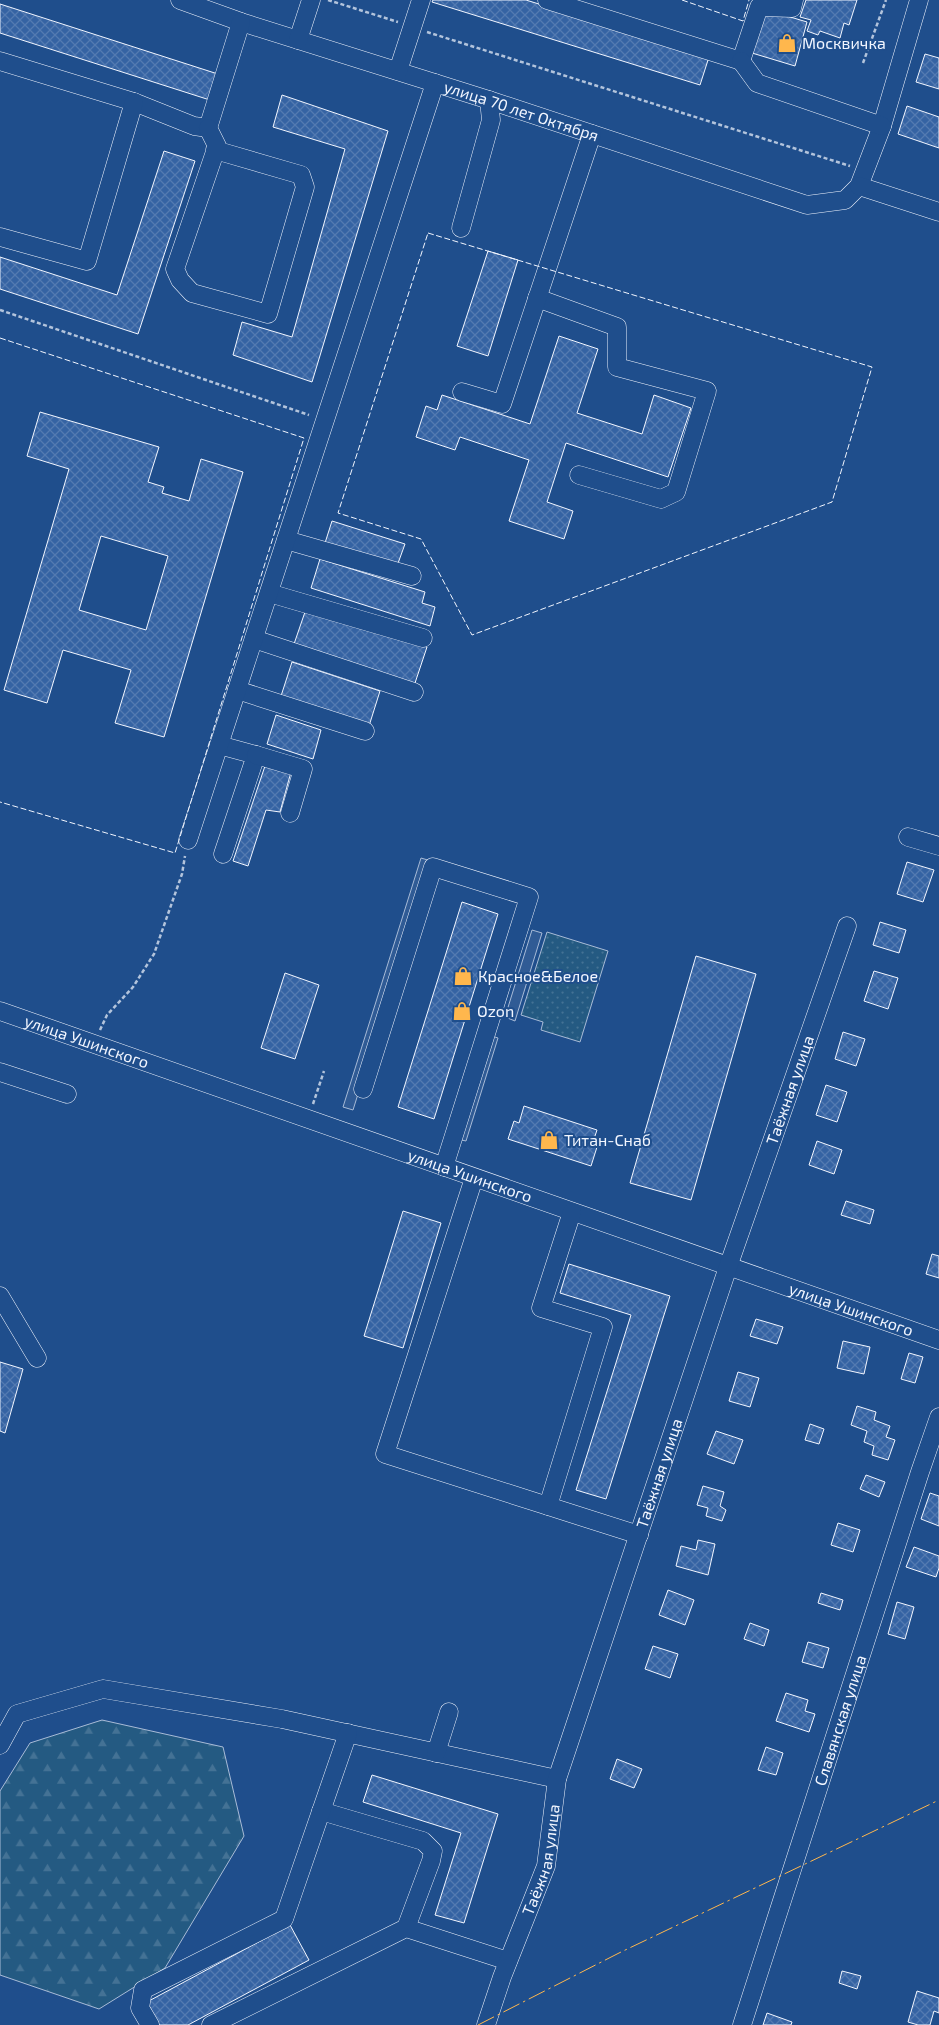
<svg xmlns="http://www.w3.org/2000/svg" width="939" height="2025" viewBox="0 0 939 2025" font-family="'Exo 2',sans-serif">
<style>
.green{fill:url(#green-dots);stroke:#a8bbd7}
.forest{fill:url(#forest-firs);stroke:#a8bbd7}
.parking{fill:#305b95;stroke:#a8bbd7}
.building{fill:url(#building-cross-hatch);stroke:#f2f6ff;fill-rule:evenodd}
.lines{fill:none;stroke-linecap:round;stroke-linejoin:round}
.minor-casing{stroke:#f2f6ff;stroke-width:19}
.path{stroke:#b3c4dc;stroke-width:2.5;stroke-dasharray:4 2.5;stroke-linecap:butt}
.minor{stroke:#1f4e8c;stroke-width:18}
.fence{stroke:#f2f6ff;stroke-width:1;stroke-dasharray:6 2.5;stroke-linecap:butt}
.power{stroke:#ffb74d;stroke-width:1;stroke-dasharray:18 4 2.5 4;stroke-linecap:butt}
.labels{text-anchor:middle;stroke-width:4;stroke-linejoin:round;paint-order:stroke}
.poi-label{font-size:16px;fill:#f2f6ff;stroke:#1f4e8c;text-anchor:start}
.street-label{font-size:16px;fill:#f2f6ff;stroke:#1f4e8c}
</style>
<defs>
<pattern id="green-dots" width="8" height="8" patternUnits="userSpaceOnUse" patternTransform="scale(1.25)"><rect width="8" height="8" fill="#245a82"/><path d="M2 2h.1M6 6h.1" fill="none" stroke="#447295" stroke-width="1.8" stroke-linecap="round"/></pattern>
<pattern id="forest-firs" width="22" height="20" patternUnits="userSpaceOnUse" patternTransform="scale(1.25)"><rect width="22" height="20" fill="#245a82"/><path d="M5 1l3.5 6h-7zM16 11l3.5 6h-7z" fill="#447295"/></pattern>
<pattern id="building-cross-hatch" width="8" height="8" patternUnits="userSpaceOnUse" patternTransform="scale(1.25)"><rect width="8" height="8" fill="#3563a3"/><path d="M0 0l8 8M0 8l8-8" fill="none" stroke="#537ab1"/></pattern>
</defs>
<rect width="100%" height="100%" fill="#1f4e8c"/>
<path class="green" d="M547,932L608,951L580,1042L541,1030L543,1022L521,1015Z"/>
<path class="forest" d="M102,1720L223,1747L244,1836L165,1968L99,2009L0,1975V1791L30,1743Z"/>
<path class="parking" d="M421,858L431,861L353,1110L343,1107Z
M532,930L542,933L515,1021L505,1017Z
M489,1035L498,1038L466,1141L457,1139Z"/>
<path class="building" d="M433,0H526L709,57L700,85L432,2Z
M806,0H857L849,25L844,23L840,38L820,31L818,35L807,31L811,20L800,17Z
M0,4L221,75L213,101L0,33Z
M767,10L807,22L795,66L752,53Z
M925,54L939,58V89L916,82Z
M282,95L388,131L312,382L233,355L242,322L292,337L345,149L273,127Z
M907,106L939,117V148L898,134Z
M164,151L195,161L138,334L0,289V257L117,295Z
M488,251L518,260L488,356L457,346Z
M559,336L598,349L577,413L642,434L654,395L691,408L668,477L566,443L547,502L573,511L564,539L509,521L529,460L460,437L455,450L416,437L426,406L437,410L442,395L530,424Z
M40,412L159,447L148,482L164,487L162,493L189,501L201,459L243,472L164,737L115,723L131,670L63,650L47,703L4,690L69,469L27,456ZM101,536L168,556L146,630L79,610Z
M332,521L405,544L397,566L325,543Z
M320,559L425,592L422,603L435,607L430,626L311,588Z
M306,609L427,647L414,686L293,647Z
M292,662L380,691L369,726L281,696Z
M276,715L321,730L313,759L267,744Z
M266,763L291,772L280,812L266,810L248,866L233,861Z
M907,862L934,870L923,902L897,894Z
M462,902L498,914L434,1119L398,1107Z
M880,922L906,930L899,953L873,945Z
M696,956L756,974L691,1200L630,1183Z
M874,971L898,978L888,1009L864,1001Z
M285,973L319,985L295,1059L261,1048Z
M843,1032L865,1039L856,1066L835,1059Z
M826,1085L847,1092L837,1122L816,1115Z
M524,1106L597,1130L592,1145L597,1147L591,1166L508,1139L514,1121L519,1123Z
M817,1141L842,1150L834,1174L809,1165Z
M846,1201L874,1210L870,1224L841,1215Z
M403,1211L441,1223L403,1348L364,1336Z
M932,1254L939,1256V1278L926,1274Z
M569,1264L670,1296L606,1499L576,1490L631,1315L560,1293Z
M756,1319L783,1327L777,1344L750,1336Z
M843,1341L870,1347L864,1374L837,1368Z
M909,1353L923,1357L915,1383L901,1379Z
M0,1362L23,1369L5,1433L0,1431Z
M738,1372L759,1378L750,1407L729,1401Z
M857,1406L876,1412L874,1420L890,1426L886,1437L895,1440L888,1460L872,1455L874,1446L864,1442L867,1431L851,1425Z
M810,1424L824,1429L819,1444L805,1440Z
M716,1431L743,1440L734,1464L707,1454Z
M866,1475L885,1482L879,1497L860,1489Z
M703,1486L724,1492L720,1506L726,1510L722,1521L706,1516L708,1508L697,1505Z
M930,1493L939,1496V1526L921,1519Z
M838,1523L860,1530L853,1552L831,1545Z
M698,1540L715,1544L708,1575L676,1566L681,1546L696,1550Z
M914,1547L939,1556V1568L936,1577L906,1567Z
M668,1590L694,1600L685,1625L659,1615Z
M821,1593L843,1600L840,1610L818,1603Z
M897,1602L914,1607L905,1639L888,1634Z
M750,1623L769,1630L764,1646L744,1639Z
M808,1642L829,1648L823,1668L802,1662Z
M653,1646L678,1654L670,1678L645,1669Z
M786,1693L808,1700L805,1711L815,1714L809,1732L776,1721Z
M766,1747L783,1753L776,1775L758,1770Z
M617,1759L642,1769L634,1788L610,1779Z
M372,1775L498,1814L464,1923L435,1915L461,1833L363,1802Z
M290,1925L309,1960L188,2025H159L147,2002Z
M842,1971L861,1976L857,1989L839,1983Z
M917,1991L939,1998V2013L934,2011L930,2025H918L908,2022Z
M767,2013L792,2022L791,2025H763Z"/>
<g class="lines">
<g class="minor-casing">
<g id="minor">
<path id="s1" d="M180,0L241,22L489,100L807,205L845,200L859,186L882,126L919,0"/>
<path d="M547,0L741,61L759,7L792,8L794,0"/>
<path d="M298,40L311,0"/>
<path d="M0,61L134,102L194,126L208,128L241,22"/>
<path d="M741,61L757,83L882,126"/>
<path d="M398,71L421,0"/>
<path d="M208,128L217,146L175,269L180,280L192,293L268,314L305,187L301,175L215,150"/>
<path d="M859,186L939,212"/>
<path d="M461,228L491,120L489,100"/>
<path d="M0,237L87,261L134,102"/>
<path d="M537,298L617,327V367L707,391L676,492L661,499L579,475"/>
<path d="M462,392L502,404L592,134"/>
<path d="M286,540L412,576"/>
<path d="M269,593L423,638"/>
<path d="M254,639L414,692"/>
<path d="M237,690L365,731"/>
<path d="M219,745L256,755L223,854"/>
<path d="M256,755L303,769L290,813"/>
<path d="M908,837L939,846"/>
<path d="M188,840L435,83"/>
<path id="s2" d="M0,1011L939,1340"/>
<path d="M0,1072L67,1094"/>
<path d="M363,1089L433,867L529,897L444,1167"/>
<path d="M474,1178L385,1454L548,1506"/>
<path d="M572,1212L541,1308L603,1327L548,1506L639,1535"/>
<path d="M0,1296L37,1358"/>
<path d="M0,1745L17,1714L103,1689L282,1719L557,1779"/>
<path d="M436,1753L449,1712"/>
<path d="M321,1811L423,1841L433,1851L431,1861L406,1928"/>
<path d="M150,2025L140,2008L143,1990L284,1919L348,1733"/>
<path d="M211,2025L406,1928L508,1961"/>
<path id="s3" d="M486,2025L502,1977L546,1866L557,1779L728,1267L847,926"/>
<path id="s4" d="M742,2025L920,1472L939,1417"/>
</g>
</g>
<path class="path" d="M328,0L398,22
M427,32L850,166
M863,63L886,0
M0,310L309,415
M100,1030L107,1015L133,987L154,954L182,874L185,856
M313,1104L324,1071"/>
<use href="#minor" class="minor"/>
<path class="fence" d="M682,0L743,21L749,0
M428,233L872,367L832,502L472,635L421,539L338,513Z
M0,338L304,438L175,853L0,802"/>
<path class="power" d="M478,2025L619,1953L939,1800"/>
</g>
<defs>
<g id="shop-bare" transform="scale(1.5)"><path d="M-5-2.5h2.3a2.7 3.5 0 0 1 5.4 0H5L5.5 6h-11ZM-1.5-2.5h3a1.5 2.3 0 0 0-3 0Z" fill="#ffb74d" stroke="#1f4e8c" stroke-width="2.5" paint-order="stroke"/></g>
</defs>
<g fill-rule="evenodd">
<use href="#shop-bare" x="787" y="43"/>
<use href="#shop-bare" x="463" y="976"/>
<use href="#shop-bare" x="462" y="1011"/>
<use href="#shop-bare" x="549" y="1140"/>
</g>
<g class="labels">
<g class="poi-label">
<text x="802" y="49">Москвичка</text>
<text x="478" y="982">Красное&amp;Белое</text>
<text x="477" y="1017">Ozon</text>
<text x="564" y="1146">Титан-Снаб</text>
</g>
<g class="street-label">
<text dy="6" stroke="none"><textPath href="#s1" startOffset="359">улица 70 лет Октября</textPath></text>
<text dy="6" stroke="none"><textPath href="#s2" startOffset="92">улица Ушинского</textPath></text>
<text dy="6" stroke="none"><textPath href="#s3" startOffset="985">Таёжная улица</textPath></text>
<text dy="6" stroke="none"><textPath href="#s2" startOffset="498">улица Ушинского</textPath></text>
<text dy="6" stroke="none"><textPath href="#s2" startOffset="902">улица Ушинского</textPath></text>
<text dy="6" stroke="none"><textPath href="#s3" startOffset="580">Таёжная улица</textPath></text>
<text dy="6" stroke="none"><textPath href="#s4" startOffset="320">Славянская улица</textPath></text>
<text dy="6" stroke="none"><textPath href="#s3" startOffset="175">Таёжная улица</textPath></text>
</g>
</g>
</svg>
